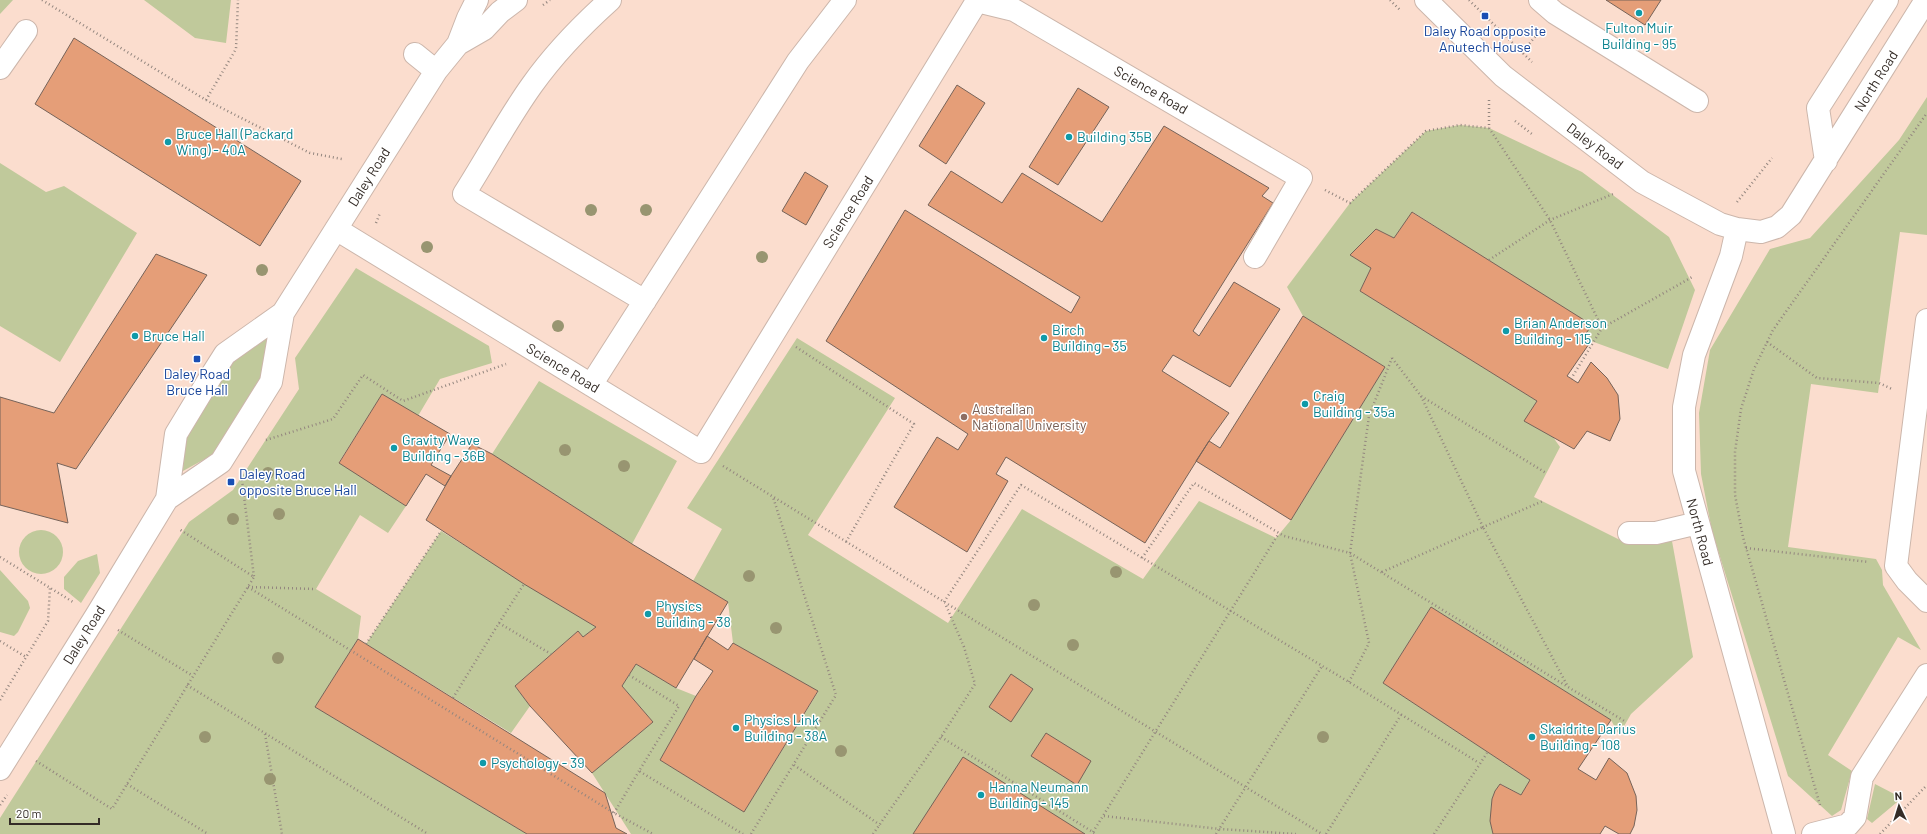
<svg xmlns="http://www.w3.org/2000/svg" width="1927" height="834" viewBox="0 0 1927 834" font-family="Barlow,sans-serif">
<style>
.built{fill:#fbddce}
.green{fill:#c0c99b}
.building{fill:#e59e78;stroke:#766359}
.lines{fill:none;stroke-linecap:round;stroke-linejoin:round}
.minor-casing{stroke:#ccb6ab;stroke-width:24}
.path{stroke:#93867f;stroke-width:2.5;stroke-dasharray:1 3;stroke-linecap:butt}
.minor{stroke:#fff;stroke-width:22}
.tree{fill:#989571}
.culture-dot{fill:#0f9aa8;stroke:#fff;stroke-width:1.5}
.transit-dot{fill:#1a4fb4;stroke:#fff;stroke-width:1.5}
.education-dot{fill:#8d6e63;stroke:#fff;stroke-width:1.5}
.labels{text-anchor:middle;stroke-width:3;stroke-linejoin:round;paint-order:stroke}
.culture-label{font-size:14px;fill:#0d838f;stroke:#fff;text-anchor:start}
.transit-label{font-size:14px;fill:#164399;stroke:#fff}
.street-label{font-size:14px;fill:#342c27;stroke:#fff}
.education-label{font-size:14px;fill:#785e54;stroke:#fff;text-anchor:start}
</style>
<rect width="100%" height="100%" fill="#feece2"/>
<path class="built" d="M0,0H1927V834H0Z"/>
<path class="green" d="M0,0H13L0,14Z
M144,0H231L226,43L195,38Z
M1927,97V235L1900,232L1878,393L1811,384L1788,547L1876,559L1882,570L1883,585L1921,650L1898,637L1828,755L1852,771L1841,810L1832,816L1788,776L1712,531L1701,474L1699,413L1710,350L1770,249L1810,238L1899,140Z
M1460,125L1489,128L1582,172L1669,237L1695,290L1668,369L1591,341L1584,336L1591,326L1413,212L1394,238L1376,229L1350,255L1371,268L1360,291L1537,401L1525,421L1553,437L1560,447L1534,497L1624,542L1670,530L1693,657L1631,714L1619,735L1611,720L1431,607L1383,683L1530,780L1521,795L1501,784C1489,798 1490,817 1493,834H631L592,773L653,722L622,686L636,664L676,688L696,696L660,760L744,812L818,692L733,643L728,602L693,581L722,529L687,508L797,338L895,398L808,535L948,623L1022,509L1143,579L1199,501L1276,538L1291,520L1385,367L1303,316L1287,287L1350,203L1426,131Z
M0,163L46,192L64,186L137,233L60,362L0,326Z
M356,268L489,346L492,363L440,379L418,416L382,394L339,462L406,506L388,533L360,515L316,589L361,616L358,639L315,707L527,834H0V818L189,522L233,490L299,389L295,358Z
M267,337L263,381L214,454L183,471L184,438L231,360Z
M539,381L677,461L632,544L492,454Z
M19 552a22 22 0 1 1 44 0a22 22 0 1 1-44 0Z
M441,531L596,627L583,637L578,631L515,686L530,706L511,733L366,644Z
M97,554L100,573L81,603L64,589V577L78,561Z
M0,570L28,601L30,608L18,632L14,636L0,632Z
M1875,784L1902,798L1872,823L1867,819Z"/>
<path class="building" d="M1606,0H1661L1645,25Z
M74,38L301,181L260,246L35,104Z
M957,85L985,103L946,164L919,146Z
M1078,88L1109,107L1058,185L1029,167Z
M1164,126L1269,188L1262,196L1273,203L1193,331L1199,336L1234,282L1280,309L1230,387L1173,355L1162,371L1229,413L1209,441L1145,543L1006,457L996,474L1008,481L967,552L894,507L937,437L958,450L968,434L826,341L905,210L1071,313L1080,297L928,205L951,171L1002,203L1022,173L1102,222Z
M805,172L828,186L806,225L782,211Z
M1412,212L1592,325L1584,336L1591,341L1567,376L1578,383L1591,362L1607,378L1618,395L1620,419L1610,441L1587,431L1574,449L1524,421L1537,401L1360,291L1371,268L1350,255L1376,229L1394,238Z
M156,254L207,275L76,469L57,463L68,523L0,505V397L54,413Z
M1303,316L1385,367L1291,520L1196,461L1209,441L1220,448Z
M382,394L450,434L431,465L451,476L445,486L426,474L406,506L339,463Z
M472,444L492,454L632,544L728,602L676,688L636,664L622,686L653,722L592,773L530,706L515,686L578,631L583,637L596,627L524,584L426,520L451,476Z
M1431,607L1611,720L1578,769L1596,780L1609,758L1627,773L1636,796L1637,810L1634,826L1630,834H1619L1605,826L1600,834H1493L1490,821L1492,799L1495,791L1500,784L1521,795L1530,780L1383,683Z
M707,636L728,650L733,643L818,691L744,812L660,760L696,696L713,671L694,659Z
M358,639L605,793L616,828L627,834H527L315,707Z
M1011,674L1033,689L1011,722L989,707Z
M1046,733L1091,761L1077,785L1031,756Z
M963,757L1085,834H913Z"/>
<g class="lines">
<g class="minor-casing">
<path id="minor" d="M610,0C581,26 554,54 532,85C507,120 487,158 464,194L645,301
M1426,0L1503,76L1642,182L1720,224L1737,229L1761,232L1777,227L1791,215L1926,0
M1540,0L1555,13L1697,101
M458,44L484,29L500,12L516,0
M415,54L436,71
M0,68L26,31
M1826,161L1818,108L1887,0
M336,229L701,452L977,1L1014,10L1301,178L1255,257
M1737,229L1731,256L1694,355L1684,407V471L1784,834
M1927,320L1896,566L1907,581L1927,601
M591,385L798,61L845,0
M167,499L221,462L271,382L283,313
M1629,533H1656L1698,523
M0,769L96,616L167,499L176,434L213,373L225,354L283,313L436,71L458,44L468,18L477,0
M1813,834L1848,825L1855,817L1862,777L1927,675"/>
</g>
<path class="path" d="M42,0L206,100L310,153L342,159
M1390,0L1401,11
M1469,0L1532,62
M543,5L550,0
M1522,53L1538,33
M206,100L236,49L238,0
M1489,100V128L1550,220L1602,328L1694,276
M1515,121L1532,134
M1325,190L1350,203L1426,131L1460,125L1489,128
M1737,202L1772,158
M376,223L380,213
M1489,260L1550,220L1613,194
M1767,342L1817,378L1879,383L1892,389
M796,347L914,424L846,542
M1392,358L1421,396L1546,473
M1571,379L1602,328
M1421,396L1483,527L1543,501
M266,440L333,419L363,375L403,401L506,364
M723,466L1322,834
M242,480L254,577
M1746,548L1869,562
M0,557L73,602
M1142,558L1194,483L1284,536L1350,553L1568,687
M1382,572L1483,527L1568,687L1626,722
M248,587L614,813L653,834
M248,587L316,589
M944,602L1021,485L1349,682L1479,763
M499,623L524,584
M118,630L193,676
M0,641L26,657
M366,644L441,531
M629,675L679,706L639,771L743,834
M1349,682L1369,643L1350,553L1369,416L1392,358
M187,685L428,834
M453,698L499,623L551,654
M0,700L48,621L50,588
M265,734L282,834
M941,737L1096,834
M36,761L112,809L127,784L254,577L179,529
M794,765L880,825
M127,784L208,834
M0,805L7,795
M1820,805L1743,537L1735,495V452L1741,409L1754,369L1773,330L1927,113
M614,813L639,771
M1104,816L1220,829L1296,834
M1093,832L1279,533
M751,834L836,695L773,497
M873,834L941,737L975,684L964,647L945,603
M1216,834L1322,666
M1326,834L1401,715
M1434,834L1487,753
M1880,834L1927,785"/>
<use href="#minor" class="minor"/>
</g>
<g class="tree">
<circle cx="591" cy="210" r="6"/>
<circle cx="646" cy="210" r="6"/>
<circle cx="427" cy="247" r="6"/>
<circle cx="762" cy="257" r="6"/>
<circle cx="262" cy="270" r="6"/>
<circle cx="558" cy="326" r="6"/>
<circle cx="565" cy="450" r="6"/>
<circle cx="624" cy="466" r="6"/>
<circle cx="268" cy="473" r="6"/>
<circle cx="279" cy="514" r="6"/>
<circle cx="233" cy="519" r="6"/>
<circle cx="1116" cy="572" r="6"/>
<circle cx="749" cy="576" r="6"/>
<circle cx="1034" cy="605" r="6"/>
<circle cx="776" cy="628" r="6"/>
<circle cx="1073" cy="645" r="6"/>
<circle cx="278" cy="658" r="6"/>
<circle cx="205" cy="737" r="6"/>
<circle cx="1323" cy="737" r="6"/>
<circle cx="841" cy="751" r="6"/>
<circle cx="270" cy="779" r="6"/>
</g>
<g class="culture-dot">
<circle cx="1639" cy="13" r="4"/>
<circle cx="1069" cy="137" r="4"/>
<circle cx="168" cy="142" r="4"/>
<circle cx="1506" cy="331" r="4"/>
<circle cx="135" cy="336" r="4"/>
<circle cx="1044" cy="338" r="4"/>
<circle cx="1305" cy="404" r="4"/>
<circle cx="394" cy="448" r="4"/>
<circle cx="648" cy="614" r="4"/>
<circle cx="736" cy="728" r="4"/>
<circle cx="1532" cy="737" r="4"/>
<circle cx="483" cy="763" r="4"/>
<circle cx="981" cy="795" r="4"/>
</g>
<g class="transit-dot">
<rect x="1481" y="12" width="8" height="8" rx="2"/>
<rect x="193" y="355" width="8" height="8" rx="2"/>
<rect x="227" y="478" width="8" height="8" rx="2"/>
</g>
<circle class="education-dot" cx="964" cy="417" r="4"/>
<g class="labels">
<g class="culture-label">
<text x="1639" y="33" text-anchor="middle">Fulton Muir<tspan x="1639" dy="16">Building - 95</tspan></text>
<text x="176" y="139">Bruce Hall (Packard<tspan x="176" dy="16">Wing) - 40A</tspan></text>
<text x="1077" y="142">Building 35B</text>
<text x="1514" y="328">Brian Anderson<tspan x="1514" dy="16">Building - 115</tspan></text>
<text x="1052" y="335">Birch<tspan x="1052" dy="16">Building - 35</tspan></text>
<text x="143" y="341">Bruce Hall</text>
<text x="1313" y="401">Craig<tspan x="1313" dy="16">Building - 35a</tspan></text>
<text x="402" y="445">Gravity Wave<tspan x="402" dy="16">Building - 36B</tspan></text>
<text x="656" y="611">Physics<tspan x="656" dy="16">Building - 38</tspan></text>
<text x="744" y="725">Physics Link<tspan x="744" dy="16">Building - 38A</tspan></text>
<text x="1540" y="734">Skaidrite Darius<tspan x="1540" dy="16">Building - 108</tspan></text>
<text x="491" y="768">Psychology - 39</text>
<text x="989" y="792">Hanna Neumann<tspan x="989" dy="16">Building - 145</tspan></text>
</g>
<g class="transit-label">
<text x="1485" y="36">Daley Road opposite<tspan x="1485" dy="16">Anutech House</tspan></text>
<text x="197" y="379">Daley Road<tspan x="197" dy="16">Bruce Hall</tspan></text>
<text x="239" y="479" text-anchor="start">Daley Road<tspan x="239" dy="16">opposite Bruce Hall</tspan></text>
</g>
<g class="street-label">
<text transform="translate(1876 81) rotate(-58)" y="5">North Road</text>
<text transform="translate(1151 90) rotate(30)" y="5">Science Road</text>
<text transform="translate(1595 146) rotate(37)" y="5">Daley Road</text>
<text transform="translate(369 177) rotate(-58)" y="5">Daley Road</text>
<text transform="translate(848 212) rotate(-58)" y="5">Science Road</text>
<text transform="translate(563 368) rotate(31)" y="5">Science Road</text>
<text transform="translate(1700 532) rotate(75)" y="5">North Road</text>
<text transform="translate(84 635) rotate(-58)" y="5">Daley Road</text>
</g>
<g class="education-label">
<text x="972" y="414">Australian<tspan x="972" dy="16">National University</tspan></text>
</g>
</g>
<g transform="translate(1899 806) rotate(356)" stroke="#ffffff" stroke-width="3" paint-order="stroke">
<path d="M0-3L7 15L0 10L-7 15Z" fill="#342c27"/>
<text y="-6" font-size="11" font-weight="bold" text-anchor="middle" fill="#342c27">N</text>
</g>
<path d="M10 818v6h89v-6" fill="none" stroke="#342c27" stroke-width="2"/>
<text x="16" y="818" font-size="12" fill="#342c27" stroke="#ffffff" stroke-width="3" paint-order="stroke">20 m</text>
</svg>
